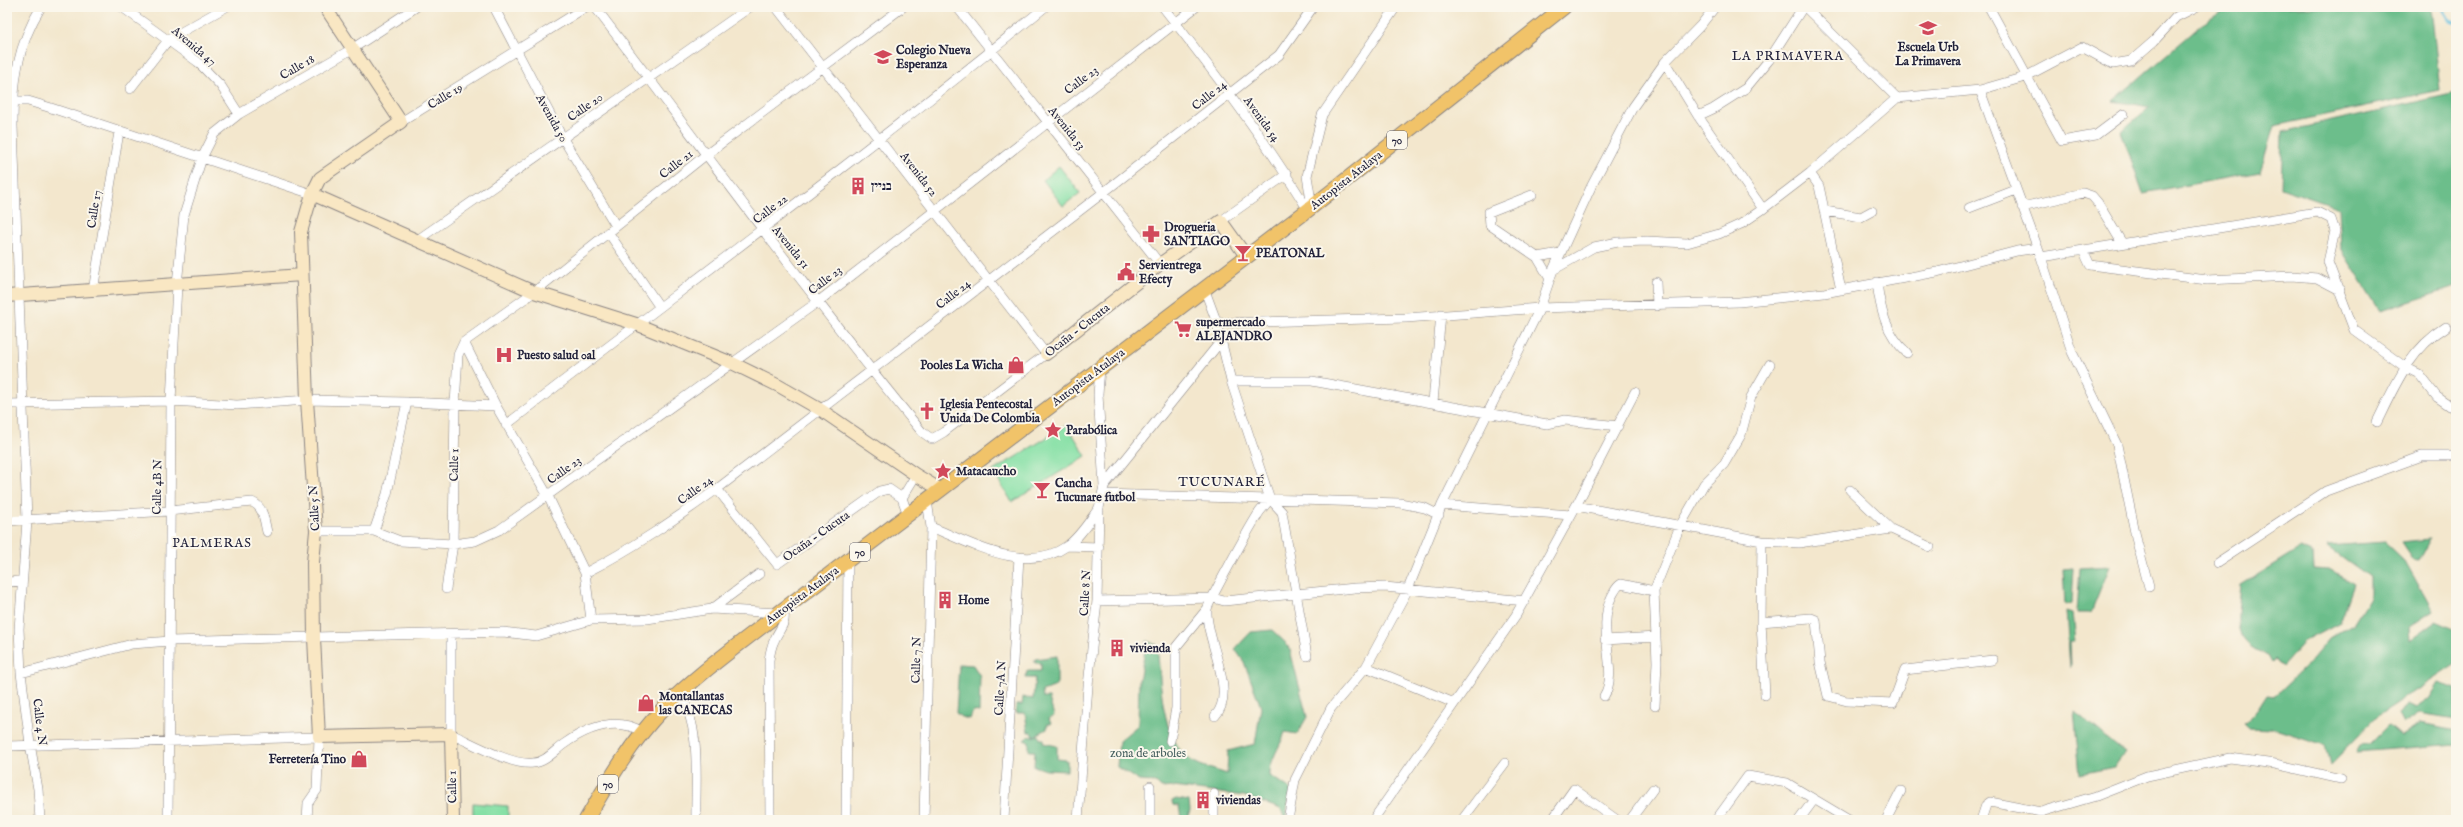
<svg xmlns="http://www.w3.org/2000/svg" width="2463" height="827" viewBox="0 0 2463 827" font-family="'IM FELL English','Frank Ruhl Libre',serif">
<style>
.green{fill:#86e0a6;stroke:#548170}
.forest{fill:#6cbe8b;stroke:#477063}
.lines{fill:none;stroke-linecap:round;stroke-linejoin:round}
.stream{stroke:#60bdde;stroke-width:3}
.street-casing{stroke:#8a8484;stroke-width:10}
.secondary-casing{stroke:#8a8484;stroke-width:14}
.primary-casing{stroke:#8a8484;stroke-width:16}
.street{stroke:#fff;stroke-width:9}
.secondary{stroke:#f9e7c3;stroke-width:12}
.primary{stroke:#f1c369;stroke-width:14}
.labels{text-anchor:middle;stroke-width:4;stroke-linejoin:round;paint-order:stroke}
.shield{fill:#fbf7ec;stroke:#636270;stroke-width:1}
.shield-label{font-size:11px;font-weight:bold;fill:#22223b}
.street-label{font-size:12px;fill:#22223b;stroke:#fbf7ec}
.poi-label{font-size:12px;font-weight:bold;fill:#22223b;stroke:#fbf7ec;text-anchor:start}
.park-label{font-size:12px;fill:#405b5b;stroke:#fbf7ec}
.neighbourhood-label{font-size:13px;letter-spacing:1px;fill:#22223b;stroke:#fbf7ec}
</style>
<rect width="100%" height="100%" fill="#fbf7ec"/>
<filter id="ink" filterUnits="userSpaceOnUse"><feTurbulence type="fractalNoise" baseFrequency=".025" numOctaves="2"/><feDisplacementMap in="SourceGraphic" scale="8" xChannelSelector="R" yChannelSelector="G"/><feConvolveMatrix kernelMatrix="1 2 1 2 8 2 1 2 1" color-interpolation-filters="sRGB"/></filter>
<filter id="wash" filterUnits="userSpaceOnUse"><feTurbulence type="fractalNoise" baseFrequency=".012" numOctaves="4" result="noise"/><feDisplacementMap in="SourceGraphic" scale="16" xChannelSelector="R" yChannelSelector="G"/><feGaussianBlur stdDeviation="0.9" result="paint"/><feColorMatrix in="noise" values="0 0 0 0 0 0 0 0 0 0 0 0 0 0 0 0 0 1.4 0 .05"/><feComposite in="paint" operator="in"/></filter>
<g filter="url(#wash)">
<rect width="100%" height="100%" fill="#f3e7cd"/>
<path class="green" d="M1059,166L1080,193L1063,206L1043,180Z
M1067,425L1086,456L1012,502L993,471Z
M473,803L508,806V820H473Z"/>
<path class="forest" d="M2229,7H2369L2379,13L2396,7H2431L2440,90L2274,126L2260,172L2143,193L2121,131L2150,107L2113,101L2198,27Z
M2456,93V287L2380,311L2341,249L2339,208L2281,188L2283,132Z
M2430,539L2418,561L2413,560L2401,542Z
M2385,542L2405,561L2433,611L2409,627L2410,640L2436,621L2450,627L2456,633V664L2379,715L2330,765L2325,745L2275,729L2247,728L2243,724L2258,709L2267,695L2275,696L2304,668L2329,638L2354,623L2370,597V577L2327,546Z
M2301,548L2312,553L2313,569L2329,570L2354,584L2340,623L2304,642L2283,666L2275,658L2271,662L2267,655C2229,641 2238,618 2241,585Z
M2110,566L2091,613H2077L2080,568Z
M2074,568L2072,603L2065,605L2063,569Z
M2066,611L2072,613L2075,641H2070L2071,667H2070Z
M1272,630L1289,646L1307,717L1297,734L1285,732C1280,748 1269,760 1270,776L1291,789L1285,820L1281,809L1244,796L1174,787L1161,788L1155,782L1139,781L1117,767L1119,741L1138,725L1139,680L1147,641L1157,645C1161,678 1160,742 1192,761C1202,767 1216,770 1227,774L1228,751L1255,744L1261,707L1244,662L1235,649L1251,632Z
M1057,656V683L1054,687L1042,691L1043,698H1049L1054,716L1049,719L1051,724H1047V729L1034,736L1031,732H1028L1025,713H1016V705H1022L1023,697L1033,699L1035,678H1026L1027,671H1041V663H1035V659Z
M959,664L973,665L980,676L979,712L973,711L970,719L961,717L956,713Z
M2438,683L2456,689V720L2419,714L2404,724L2399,715L2407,704L2415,708L2428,699Z
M2074,711L2125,753L2114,767L2080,774Z
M2420,724L2456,731V744L2356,752L2360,745L2369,744L2388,725L2401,736Z
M1039,735L1040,739H1044L1043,743L1057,746V759L1067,760V771L1046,770L1034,766L1035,751H1029V742L1024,740L1029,736L1032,737Z
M1176,799L1189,801L1190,811L1187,817L1181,818L1179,806L1173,805L1172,801Z"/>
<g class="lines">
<path class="stream" d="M2443,7L2449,21L2456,23"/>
</g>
</g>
<g filter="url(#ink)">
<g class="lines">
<g class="street-casing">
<path id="street" d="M122,7L198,62L221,86L239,114
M494,7L562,137L616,226
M595,7C703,149 808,294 922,432L932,439L944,432L1046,354L776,7
M957,7L1160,264
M1163,7C1214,72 1265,139 1308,210
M1805,7L1897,98
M1989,7L2062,141L2096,135L2124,114
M1665,62L1698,116L1763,209
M130,89L169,39L226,7
M1980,90L2041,257L2072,352L2117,445L2137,542L2149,587
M8,101H28L48,107L312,194
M1698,116L1713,109L1746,88L1769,60L1803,7
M401,122L586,7
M1810,173L1819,186L1841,290
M1532,195L1489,212L1490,225L1537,257L1560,253
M1312,207L1307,176L1322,115L1396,7
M2022,207L2083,193L2092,196L2098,203L2122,243
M1969,208L2016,190
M1825,211L1861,217L1872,211
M1221,221L1287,174
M608,232L659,306
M416,241L750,7
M2084,252L2090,265L2207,280L2292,276L2317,278L2340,290
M1537,257L1550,279
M2041,257L2317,212L2331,219L2335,231L2328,262L2354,330L2405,367L2419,374L2437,397L2456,410
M1553,270L1594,247L1618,242L1647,241L1687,243L1719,234L1741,224L1763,209L1810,173L1897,98L1980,90L2025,77L2082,47L2113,64L2131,61L2154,41L2176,17L2196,7
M1656,282L1657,306
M1877,282C1880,309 1886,334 1907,353
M1204,288L1217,323L1231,381L1270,499L1282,512L1307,656
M93,291L119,132
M1217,323L1406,318L1540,308L1739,302L1824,293L1937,272L2017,251L2038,248
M464,342L534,292L707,154L903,7
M464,342L496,406L548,496L585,573L591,620
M1231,381H1312L1547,424L1565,420L1618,426
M1433,402L1441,314
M7,404L171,401L237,405L307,400L407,402L496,406
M2377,422C2395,385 2410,349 2446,327
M506,425C686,286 869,151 1045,7
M1104,486L1221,341
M717,489L777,564L880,491L889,489L902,498L908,515
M1850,490L1891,529L1930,547
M1102,494L1400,503L1425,508L1439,515
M902,498L916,475
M1442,505L1571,515
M1576,506L1762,541L1799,543L1891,529
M7,521L169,511L252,502C264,507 264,520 267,532
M931,527C971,543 1026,575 1067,546C1080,537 1090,520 1099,508
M316,531H374L400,541L453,544L475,541L499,530L819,301L1196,7
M374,531L387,494L407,402
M1762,541L1761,622L1765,695
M1067,546L1099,547
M2217,563L2326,491L2422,456H2456
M585,573C632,549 674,520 717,489L1104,192L1279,55L1313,7
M7,582L22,581
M446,589L453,544L455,404L458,355L464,342
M1097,601L1213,598L1224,601L1355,588L1385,587L1525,601
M712,609L759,574
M1761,622L1811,618L1816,620L1820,662L1828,696L1847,701L1893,703L1905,670L1993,660
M451,635V734C472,743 512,766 533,763C546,762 554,751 564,744C588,727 616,716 643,732
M1605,640L1656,637
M1366,667L1454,703
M21,673L132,644L170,641L503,632L536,636L591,620L647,619L712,609L778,613
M680,693C702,730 695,779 696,820
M1604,696C1620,671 1595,630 1612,596C1615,591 1616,587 1621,584L1654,591
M1655,706L1657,662L1654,591L1680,526L1704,484L1724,464L1741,435L1751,397L1770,364
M1215,716C1238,693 1205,639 1207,610C1207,604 1250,527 1257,516C1260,510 1266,505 1270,499
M1170,741L1176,708V647L1207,609
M7,746L319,737L317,790L308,803L307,820
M40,820L38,789L30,744L21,673L19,629L27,521L13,126C13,81 17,46 41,7
M168,820L171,401L177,285L184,215L202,158L214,134L239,114L352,49L416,7
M770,820L769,660C770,654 771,647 774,641C780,626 786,627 784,609
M846,820L848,561
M924,820L931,527L927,501
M1004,820L1019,557
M1078,820L1088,686L1097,601L1099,508L1104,486L1098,395L1100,368
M1150,820V786
M1214,820V794
M1288,820L1295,780L1331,708L1366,667L1408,589L1442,505L1540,308L1553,270L1591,187L1633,107L1665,62L1700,26L1715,7
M1373,820L1516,615L1576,506L1635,392
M1462,820L1505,763
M1552,820L1574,789L1617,820
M1630,820L1653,789
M1716,820L1748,776L1787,783L1849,820
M1799,820L1813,801
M1886,820L1901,791
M1981,820L1986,805L1990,802L2041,812L2096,796L2147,776L2230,758L2275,764L2341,779"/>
</g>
<g class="secondary-casing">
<path id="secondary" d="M325,7L401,122L320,178L312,194L301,232L307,400L316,531L313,562L314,638L319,737L451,734L453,820
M312,194L534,292L636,324L732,363L779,386L821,410L916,475L941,490
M7,296L302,275
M1046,354L1160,264L1221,221L1246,256"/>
</g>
<g class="primary-casing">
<path id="primary" d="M586,820C608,782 631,742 662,710C699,672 743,642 784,609L1308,210L1564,7"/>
</g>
<use href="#street" class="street"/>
<use href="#secondary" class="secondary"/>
<use href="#primary" class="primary"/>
</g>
</g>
<defs>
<g id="school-bare" transform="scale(1.38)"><path d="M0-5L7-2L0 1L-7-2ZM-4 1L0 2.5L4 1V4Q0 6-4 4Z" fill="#d1495b" stroke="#fbf7ec" stroke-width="2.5" paint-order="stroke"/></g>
<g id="building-bare" transform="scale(1.38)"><path d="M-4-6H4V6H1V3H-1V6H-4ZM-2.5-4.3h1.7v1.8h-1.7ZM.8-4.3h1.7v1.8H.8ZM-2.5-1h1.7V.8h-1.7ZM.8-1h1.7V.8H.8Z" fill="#d1495b" stroke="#fbf7ec" stroke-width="2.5" paint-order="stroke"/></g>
<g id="pharmacy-bare" transform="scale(1.38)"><path d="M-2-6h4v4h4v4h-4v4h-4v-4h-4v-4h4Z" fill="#d1495b" stroke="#fbf7ec" stroke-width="2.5" paint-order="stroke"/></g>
<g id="bar-bare" transform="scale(1.38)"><path d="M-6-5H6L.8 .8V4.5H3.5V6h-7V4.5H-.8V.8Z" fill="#d1495b" stroke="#fbf7ec" stroke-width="2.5" paint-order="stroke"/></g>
<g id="civic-bare" transform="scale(1.38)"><path d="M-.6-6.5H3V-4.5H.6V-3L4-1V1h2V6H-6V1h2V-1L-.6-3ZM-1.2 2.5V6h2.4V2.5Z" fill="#d1495b" stroke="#fbf7ec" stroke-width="2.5" paint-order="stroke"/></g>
<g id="supermarket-bare" transform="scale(1.38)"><path d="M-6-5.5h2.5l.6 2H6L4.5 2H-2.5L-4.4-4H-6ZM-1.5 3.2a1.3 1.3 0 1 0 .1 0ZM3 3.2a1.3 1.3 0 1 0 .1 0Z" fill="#d1495b" stroke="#fbf7ec" stroke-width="2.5" paint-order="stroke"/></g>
<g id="hospital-bare" transform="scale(1.38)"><path d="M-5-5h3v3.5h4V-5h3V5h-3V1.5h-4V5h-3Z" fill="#d1495b" stroke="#fbf7ec" stroke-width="2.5" paint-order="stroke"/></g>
<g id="shop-bare" transform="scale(1.38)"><path d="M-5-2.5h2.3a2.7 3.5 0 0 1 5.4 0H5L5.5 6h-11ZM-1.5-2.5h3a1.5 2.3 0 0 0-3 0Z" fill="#d1495b" stroke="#fbf7ec" stroke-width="2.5" paint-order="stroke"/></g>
<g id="church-bare" transform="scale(1.38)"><path d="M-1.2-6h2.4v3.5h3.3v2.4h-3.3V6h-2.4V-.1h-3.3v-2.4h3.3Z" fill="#d1495b" stroke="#fbf7ec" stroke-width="2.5" paint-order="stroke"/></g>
<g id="sight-bare" transform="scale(1.38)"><path d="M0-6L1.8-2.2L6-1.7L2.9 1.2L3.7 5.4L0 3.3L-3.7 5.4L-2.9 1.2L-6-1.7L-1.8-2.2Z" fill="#d1495b" stroke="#fbf7ec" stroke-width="2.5" paint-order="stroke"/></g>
</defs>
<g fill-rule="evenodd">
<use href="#school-bare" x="1928" y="28"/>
<use href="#school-bare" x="883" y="57"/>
<use href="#building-bare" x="858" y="186"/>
<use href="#pharmacy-bare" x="1151" y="234"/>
<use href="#bar-bare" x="1243" y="253"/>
<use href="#civic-bare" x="1126" y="272"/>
<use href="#supermarket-bare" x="1183" y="329"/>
<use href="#hospital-bare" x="504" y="355"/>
<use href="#shop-bare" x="1016" y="365"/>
<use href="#church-bare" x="927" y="411"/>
<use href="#sight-bare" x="1053" y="430"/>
<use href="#sight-bare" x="943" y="471"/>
<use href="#bar-bare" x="1042" y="490"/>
<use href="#building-bare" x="945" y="600"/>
<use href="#building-bare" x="1117" y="648"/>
<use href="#shop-bare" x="646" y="703"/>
<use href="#shop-bare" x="359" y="759"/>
<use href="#building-bare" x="1203" y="800"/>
</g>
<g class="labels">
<g class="shield">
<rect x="1387" y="131" width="20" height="18" rx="3"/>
<rect x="850" y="543" width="20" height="18" rx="3"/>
<rect x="598" y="775" width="20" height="18" rx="3"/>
</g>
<g class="shield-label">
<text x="1397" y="144">70</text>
<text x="860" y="556">70</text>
<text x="608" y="788">70</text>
</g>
<g class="street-label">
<text transform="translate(194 46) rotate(40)" y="4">Avenida 47</text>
<text transform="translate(297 67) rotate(-30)" y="4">Calle 18</text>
<text transform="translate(1081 80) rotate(-37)" y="4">Calle 23</text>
<text transform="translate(1209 95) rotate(-38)" y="4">Calle 24</text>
<text transform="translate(445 96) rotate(-31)" y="4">Calle 19</text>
<text transform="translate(585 107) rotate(-35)" y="4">Calle 20</text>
<text transform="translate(552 118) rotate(61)" y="4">Avenida 50</text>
<text transform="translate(1262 119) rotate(54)" y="4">Avenida 54</text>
<text transform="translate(1067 128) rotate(51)" y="4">Avenida 53</text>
<text transform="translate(676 164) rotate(-38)" y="4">Calle 21</text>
<text transform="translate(919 174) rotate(52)" y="4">Avenida 52</text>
<text transform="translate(1346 180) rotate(-38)" y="4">Autopista Atalaya</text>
<text transform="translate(94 209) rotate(-81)" y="4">Calle 17</text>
<text transform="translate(770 209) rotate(-38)" y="4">Calle 22</text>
<text transform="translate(791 247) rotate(51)" y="4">Avenida 51</text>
<text transform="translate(825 280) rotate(-38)" y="4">Calle 23</text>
<text transform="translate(953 294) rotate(-38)" y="4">Calle 24</text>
<text transform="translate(1077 330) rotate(-38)" y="4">Ocaña - Cucuta</text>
<text transform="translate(1088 377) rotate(-37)" y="4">Autopista Atalaya</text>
<text transform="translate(454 465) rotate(-89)" y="4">Calle 1</text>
<text transform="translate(564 470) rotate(-36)" y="4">Calle 23</text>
<text transform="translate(157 487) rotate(-89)" y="4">Calle 4B N</text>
<text transform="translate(695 490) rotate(-36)" y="4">Calle 24</text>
<text transform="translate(314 508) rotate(-93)" y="4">Calle 5 N</text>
<text transform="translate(816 536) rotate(-35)" y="4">Ocaña - Cucuta</text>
<text transform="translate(1085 593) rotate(-87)" y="4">Calle 8 N</text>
<text transform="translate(802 595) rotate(-37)" y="4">Autopista Atalaya</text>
<text transform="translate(916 660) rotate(-89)" y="4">Calle 7 N</text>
<text transform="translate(1000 688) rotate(-87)" y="4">Calle 7A N</text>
<text transform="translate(40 722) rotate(83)" y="4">Calle 4 N</text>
<text transform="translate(452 787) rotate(-91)" y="4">Calle 1</text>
</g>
<g class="poi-label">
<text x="1928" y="51" text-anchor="middle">Escuela Urb<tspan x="1928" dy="14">La Primavera</tspan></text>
<text x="896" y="54">Colegio Nueva<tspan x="896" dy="14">Esperanza</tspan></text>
<text x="871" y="190">בניין</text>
<text x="1164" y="231">Drogueria<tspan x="1164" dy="14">SANTIAGO</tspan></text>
<text x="1256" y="257">PEATONAL</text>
<text x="1139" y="269">Servientrega<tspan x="1139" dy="14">Efecty</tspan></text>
<text x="1196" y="326">supermercado<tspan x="1196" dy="14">ALEJANDRO</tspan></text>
<text x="517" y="359">Puesto salud 0al</text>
<text x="1003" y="369" text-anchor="end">Pooles La Wicha</text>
<text x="940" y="408">Iglesia Pentecostal<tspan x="940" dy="14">Unida De Colombia</tspan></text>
<text x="1066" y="434">Parabólica</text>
<text x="956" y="475">Matacaucho</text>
<text x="1055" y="487">Cancha<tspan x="1055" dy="14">Tucunare futbol</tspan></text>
<text x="958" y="604">Home</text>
<text x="1130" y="652">vivienda</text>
<text x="659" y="700">Montallantas<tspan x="659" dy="14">las CANECAS</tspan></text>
<text x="346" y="763" text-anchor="end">Ferretería Tino</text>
<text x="1216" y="804">viviendas</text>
</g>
<g class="park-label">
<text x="1148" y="757">zona de arboles</text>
</g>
<g class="neighbourhood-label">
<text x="1788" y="60">LA PRIMAVERA</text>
<text x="1222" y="486">TUCUNARÉ</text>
<text x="212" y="547">PALMERAS</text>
</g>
</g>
<rect width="2463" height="827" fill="none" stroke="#fbf7ec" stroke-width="24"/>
</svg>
